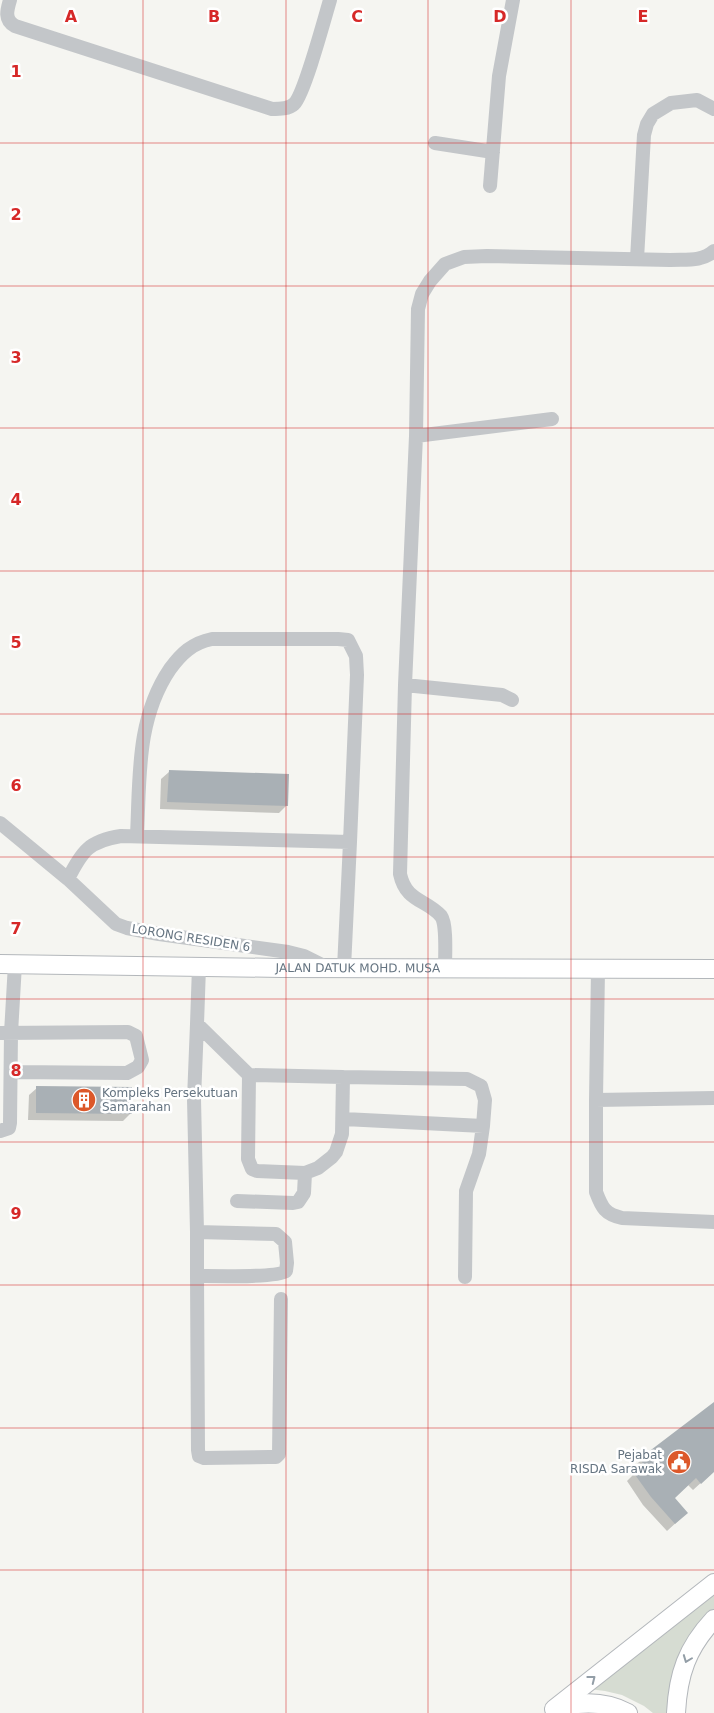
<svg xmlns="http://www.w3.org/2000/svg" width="714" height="1713" viewBox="0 0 714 1713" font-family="'DejaVu Sans',sans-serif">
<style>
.green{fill:#d6dcd2}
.shadow{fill:#0003}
.building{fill:#a9b0b5}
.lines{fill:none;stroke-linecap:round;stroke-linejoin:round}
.major-casing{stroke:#b3b7bb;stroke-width:20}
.minor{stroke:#c3c6c9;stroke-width:14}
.major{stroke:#fff;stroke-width:18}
.oneway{stroke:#939ea7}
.grid{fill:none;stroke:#d62828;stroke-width:1;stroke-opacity:0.55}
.labels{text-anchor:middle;stroke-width:5;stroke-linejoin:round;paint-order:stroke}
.street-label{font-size:12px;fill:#657481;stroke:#fff}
.poi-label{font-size:12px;fill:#657481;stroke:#fff;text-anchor:start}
.grid-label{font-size:16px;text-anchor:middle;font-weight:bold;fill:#d62828;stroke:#fff;stroke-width:5;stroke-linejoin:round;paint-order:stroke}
</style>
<rect width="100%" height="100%" fill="#f5f5f1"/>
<path class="green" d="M714,1593V1617L694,1641L675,1713H653L644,1706L622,1695L605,1691L589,1689Z"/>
<path class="shadow" d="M169,772L287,805L279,813L160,809L161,779Z
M37,1088L131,1113L123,1121L28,1120L29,1095Z
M714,1403V1471L693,1490L688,1485L673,1498L679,1520L667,1531L643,1505L627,1481L635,1473L636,1465L644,1457Z"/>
<path class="building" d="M169,770L289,774L288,806L167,802Z
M36,1086L132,1087V1114L36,1113Z
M714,1402V1472L701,1484L696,1478L675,1498L688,1513L675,1524L651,1497L633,1472L642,1466L643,1456Z"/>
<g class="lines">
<g class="major-casing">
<g id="major">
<path id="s1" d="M0,964L282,968L714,969"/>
<path d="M558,1708C582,1701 605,1701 628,1713"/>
<path d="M554,1709L714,1583"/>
<path d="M676,1713C678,1674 687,1648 714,1619"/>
</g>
</g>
<path class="minor" d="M10,0C7,10 4,20 15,26L272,109C279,109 289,109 294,104C304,95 325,17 330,0
M435,143L493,152
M490,186L499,76L513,0
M637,259L644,135L647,124L653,114L671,103L697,100L714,109
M416,436L552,419
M405,685L502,695L512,700
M0,823L68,879L116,924L127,928L159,934L288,952L304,956L326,967
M137,835C140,778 136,719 170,669C181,654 192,643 212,639H338L348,640L356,656L357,675L350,842
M68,879C82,851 89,841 121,836L350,842L344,968
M199,967L197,1024L249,1075L343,1077L342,1134L336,1152L332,1157L318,1168L305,1173L257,1171L252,1169L248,1159L249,1075
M445,968C445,956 447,924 441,916C426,899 406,902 400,874L405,685L416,436L418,309L422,294L430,281L445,264L464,257L487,256L670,260C685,259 702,262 714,251
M598,969L596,1100V1192C602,1208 605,1214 622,1218L714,1222
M0,1033L128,1032L136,1036L142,1060L138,1067L127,1073L12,1072
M343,1077L467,1079L481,1086L485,1100L483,1126L344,1119
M596,1100L714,1098
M0,1131L9,1128L10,1123L11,1033L15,964
M237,1201L293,1203L298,1202L304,1193L305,1173
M197,1232V1276C212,1276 277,1278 286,1271L287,1263L285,1242L276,1234L197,1232L194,1099L197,1024
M197,1276L198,1450L199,1456L204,1458L269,1457H276L279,1454L281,1299
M465,1277L466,1191L479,1154L483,1126"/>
<use href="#major" class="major"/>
</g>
<defs><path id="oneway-chevron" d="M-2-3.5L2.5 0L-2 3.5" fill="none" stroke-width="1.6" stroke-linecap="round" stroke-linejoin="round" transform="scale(1.25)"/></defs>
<g class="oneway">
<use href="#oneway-chevron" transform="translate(687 1659) rotate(111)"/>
<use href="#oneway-chevron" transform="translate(592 1679) rotate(-38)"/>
</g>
<path class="grid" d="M143,0V1713M286,0V1713M428,0V1713M571,0V1713M0,143H714M0,286H714M0,428H714M0,571H714M0,714H714M0,857H714M0,999H714M0,1142H714M0,1285H714M0,1428H714M0,1570H714"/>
<defs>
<g id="building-disc" transform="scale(1.25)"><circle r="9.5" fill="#dc582a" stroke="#fff"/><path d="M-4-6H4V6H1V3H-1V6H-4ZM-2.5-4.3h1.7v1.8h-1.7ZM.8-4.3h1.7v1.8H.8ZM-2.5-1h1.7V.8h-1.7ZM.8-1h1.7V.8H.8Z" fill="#fff"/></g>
<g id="civic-disc" transform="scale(1.25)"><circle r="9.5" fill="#dc582a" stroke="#fff"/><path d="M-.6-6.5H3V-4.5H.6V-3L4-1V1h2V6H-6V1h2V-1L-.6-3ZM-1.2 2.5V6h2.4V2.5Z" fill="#fff"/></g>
</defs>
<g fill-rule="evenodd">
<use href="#building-disc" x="84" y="1100"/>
<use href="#civic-disc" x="679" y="1462"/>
</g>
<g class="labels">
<g class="street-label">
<text transform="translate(191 938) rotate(9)" y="4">LORONG RESIDEN 6</text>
<text dy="4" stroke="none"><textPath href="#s1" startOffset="358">JALAN DATUK MOHD. MUSA</textPath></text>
</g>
<g class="poi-label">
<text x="102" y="1097">Kompleks Persekutuan<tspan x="102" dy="14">Samarahan</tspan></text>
<text x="662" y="1459" text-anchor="end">Pejabat<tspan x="662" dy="14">RISDA Sarawak</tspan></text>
</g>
</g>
<g class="grid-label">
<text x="71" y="22">A</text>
<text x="214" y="22">B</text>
<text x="357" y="22">C</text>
<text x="500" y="22">D</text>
<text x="643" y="22">E</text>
<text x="16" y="77">1</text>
<text x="16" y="220">2</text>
<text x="16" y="363">3</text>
<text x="16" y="505">4</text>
<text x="16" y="648">5</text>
<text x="16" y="791">6</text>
<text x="16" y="934">7</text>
<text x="16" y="1076">8</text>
<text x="16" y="1219">9</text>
</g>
</svg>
